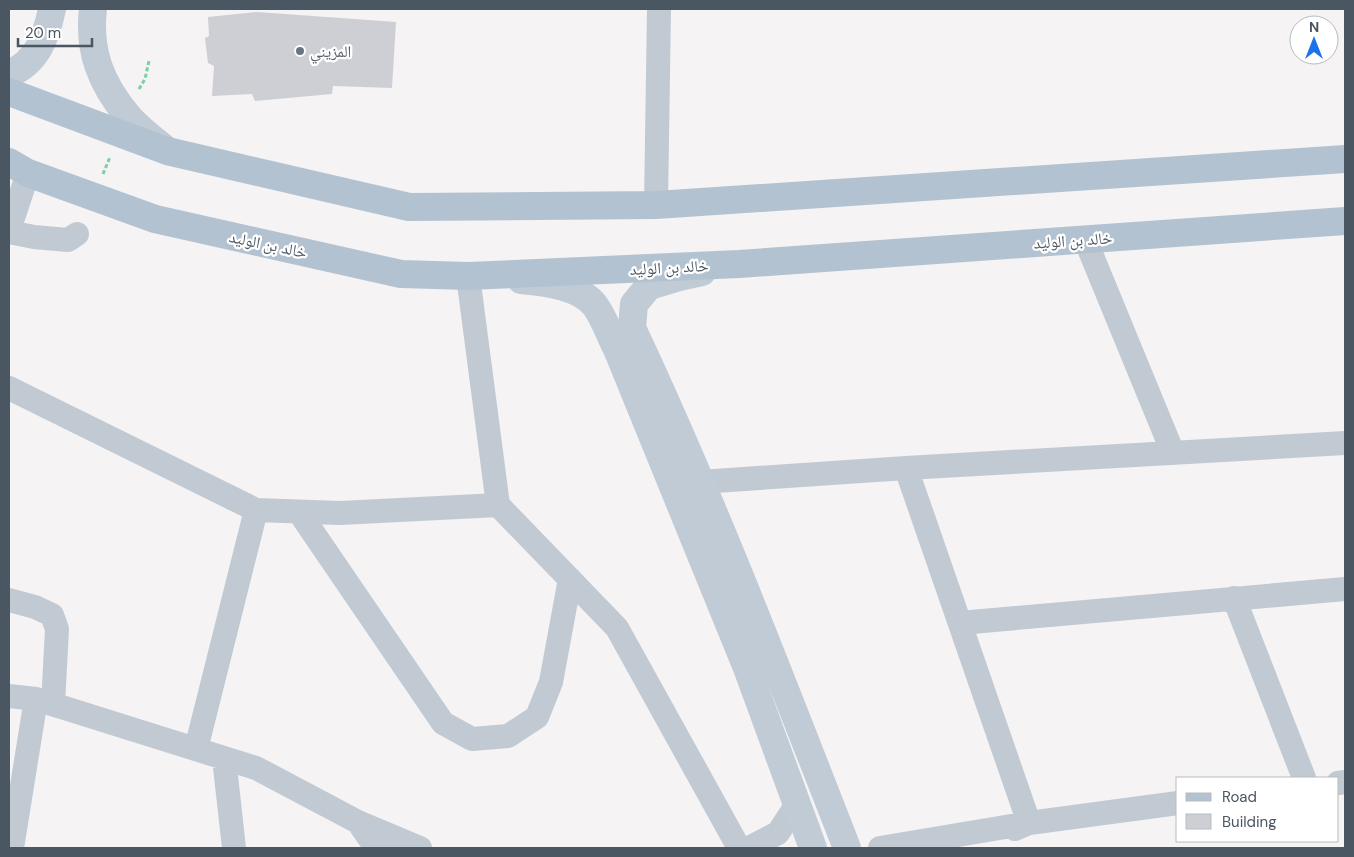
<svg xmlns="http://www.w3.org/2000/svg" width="1354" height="857" viewBox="0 0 1354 857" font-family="'DM Sans','Noto Naskh Arabic',sans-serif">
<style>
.building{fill:#cdcfd5}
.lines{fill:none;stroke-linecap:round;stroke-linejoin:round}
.path{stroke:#7ad0a6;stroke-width:3;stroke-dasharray:4 2.5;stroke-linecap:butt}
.street{stroke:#c1cad2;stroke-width:24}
.secondary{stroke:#c1cbd6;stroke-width:28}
.primary{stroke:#b3c2d1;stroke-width:28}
.worship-dot{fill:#6b7280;stroke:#fff;stroke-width:2}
.labels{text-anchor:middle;stroke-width:4.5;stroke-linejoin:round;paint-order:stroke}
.worship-label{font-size:16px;fill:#5b616d;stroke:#fff;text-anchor:start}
.street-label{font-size:16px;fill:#4a5661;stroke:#fff}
</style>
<rect width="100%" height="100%" fill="#f5f3f3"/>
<path class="building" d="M257,12L396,22L392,88L333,86L332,94L255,101L252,94L212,96L214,66L208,63L205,38L209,36L208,17Z"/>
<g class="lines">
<path class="path" d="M139,89L145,79L149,61
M103,174L110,157"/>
<path class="street" d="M656,205L659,9
M9,230L28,173
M9,232L34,237L68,240L77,234
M1085,239L1173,453
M468,276L498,505L617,628L739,848
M9,388L256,510L340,513L498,505
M700,482L906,468L1345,443
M299,512L443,723L472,739L508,736L537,717L551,682L570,579
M1234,598L1304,778
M9,600L35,607L52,615L57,629L53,704
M960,623L1345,589
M9,696L36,699L256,768L358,822L376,848
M196,749L256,510
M224,758L234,848
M1338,783L1345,782
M358,822L420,848
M1015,829L1029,823L1178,803
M12,848L36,699
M749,848L778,833L797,804
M880,848L1029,823L906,468"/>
<path class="secondary" d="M93,9C88,51 101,84 128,116C138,128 153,139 166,150
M9,74C37,62 46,38 52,9
M702,272L679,277L649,286L634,304L632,328C712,498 779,674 847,848
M521,280C544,282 582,286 596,307C605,320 610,336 617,349L747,668L813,848"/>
<path class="primary" d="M9,92L167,151L409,207L656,205L1345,159
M9,162L28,173L155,219L401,274L468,276L739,264L1345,221"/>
</g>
<circle class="worship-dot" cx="300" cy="51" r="5"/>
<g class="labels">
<g class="worship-label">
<text x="310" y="57">المزيني</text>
</g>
<g class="street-label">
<text transform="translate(1073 240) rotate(-4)" y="6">خالد بن الوليد</text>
<text transform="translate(268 244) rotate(12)" y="6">خالد بن الوليد</text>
<text transform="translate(669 267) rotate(-3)" y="6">خالد بن الوليد</text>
</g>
</g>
<rect width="1354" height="857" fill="none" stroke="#4a5661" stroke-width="20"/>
<rect x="1176" y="777" width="162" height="65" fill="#ffffff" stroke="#b7bbc0"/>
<rect x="1186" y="793" width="25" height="8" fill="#b3c2d1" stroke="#b7bbc0"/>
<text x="1222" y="802" font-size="15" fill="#4a5661">Road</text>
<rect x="1186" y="814" width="25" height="15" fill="#cdcfd5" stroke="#b7bbc0"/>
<text x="1222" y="827" font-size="15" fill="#4a5661">Building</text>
<g transform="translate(1314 40)"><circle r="24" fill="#ffffff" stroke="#b7bbc0"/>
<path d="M0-4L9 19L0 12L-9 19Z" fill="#1a73e8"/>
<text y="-8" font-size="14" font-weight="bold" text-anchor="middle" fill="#4a5661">N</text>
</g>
<path d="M18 38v8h74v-8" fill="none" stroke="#4a5661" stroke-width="2.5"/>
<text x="25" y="38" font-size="15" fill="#4a5661" stroke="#ffffff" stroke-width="4" paint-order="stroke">20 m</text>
</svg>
